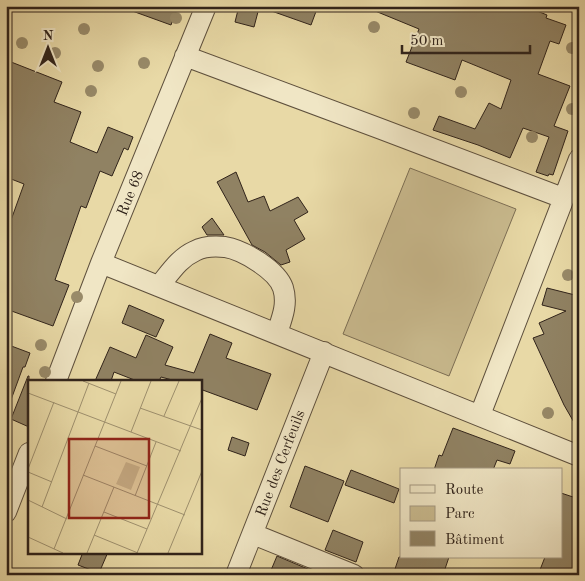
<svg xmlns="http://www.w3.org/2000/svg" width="585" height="581" viewBox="0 0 585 581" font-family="'Old Standard TT',serif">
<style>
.green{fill:#c9ba8e;stroke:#7c6e54}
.building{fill:#908263;stroke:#30231a}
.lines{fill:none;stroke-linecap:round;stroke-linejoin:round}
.minor-casing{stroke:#5e503d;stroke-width:22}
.minor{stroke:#f0e6c5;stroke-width:20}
.tree{fill:#988a69}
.labels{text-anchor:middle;stroke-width:5;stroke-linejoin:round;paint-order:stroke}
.street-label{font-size:15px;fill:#30231a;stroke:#f0e6c5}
.inset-road{fill:none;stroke:#9e906e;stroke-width:1}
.view{fill:#8f2418;fill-opacity:0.15;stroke:#8f2418;stroke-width:2.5}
.inset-edge{fill:none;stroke:#30231a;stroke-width:2.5}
</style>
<rect width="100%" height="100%" fill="#e8d9a6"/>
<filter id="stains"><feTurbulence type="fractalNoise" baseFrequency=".004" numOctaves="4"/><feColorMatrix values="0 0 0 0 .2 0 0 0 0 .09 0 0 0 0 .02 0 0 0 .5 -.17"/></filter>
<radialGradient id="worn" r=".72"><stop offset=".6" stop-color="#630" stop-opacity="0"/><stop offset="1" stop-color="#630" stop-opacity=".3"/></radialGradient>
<path class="green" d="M410,168L516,209L449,376L343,334Z"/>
<path class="building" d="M125,6H178L171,25L124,8Z
M239,6H252L259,8L254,27L235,22Z
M264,6H318L311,25L263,8Z
M363,6H525L547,15L546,18L566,25L559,44L550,41L538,74L570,86L554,126L568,131L553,175L549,174L548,176L536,172L549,137L523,128L510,158L478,145L433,130L439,116L475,129L489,103L501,109L511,80L462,60L455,80L406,62L419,29Z
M6,60L62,82L54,102L81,112L70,142L97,153L108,127L133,137L128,150L124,148L112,176L100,171L86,208L81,206L55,280L69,285L53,326L6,309V234L24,184L6,177Z
M236,172L248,202L264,196L270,211L298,197L308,212L294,220L305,239L286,250L290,262L281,265L265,252L252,245L217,182Z
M212,218L224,235H207L202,227Z
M547,288L579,296V431L564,405L533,338L544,334L539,323L566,311L542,305Z
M129,305L164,320L156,337L122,323Z
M210,334L232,343L226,358L271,374L257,410L200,389V381H176L161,377L159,381H137L114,372L111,381H95L110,347L136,358L146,335L173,347L165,365L194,373Z
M6,344L30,353L25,367H23L8,408H6Z
M28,376H29V427L11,419Z
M453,428L515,451L510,464L497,460L493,470H434L439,455L442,456Z
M232,437L249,443L245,456L228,450Z
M305,466L344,481L328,522L290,507Z
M351,470L399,489L394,503L345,485Z
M561,493L579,499V575H538L545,557H561Z
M333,530L363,542L356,562L325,550Z
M83,552H108L99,573L78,565Z
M277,556L322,575H269Z
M399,557H449L443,575H393Z"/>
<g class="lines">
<g class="minor-casing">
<path id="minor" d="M185,56L381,129L563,198
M101,263L579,456
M159,286C170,273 179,258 195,251C204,246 215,246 225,247C243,250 277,270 283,288C288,304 282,318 277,333
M56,381L101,263L206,6
M480,415L579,159
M6,512L29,453
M253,534L354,575
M236,575L324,352"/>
</g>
<use href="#minor" class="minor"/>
</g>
<g class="tree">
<circle cx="176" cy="18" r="6"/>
<circle cx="374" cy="27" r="6"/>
<circle cx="84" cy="29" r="6"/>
<circle cx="22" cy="43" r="6"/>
<circle cx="572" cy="48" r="6"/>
<circle cx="55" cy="53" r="6"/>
<circle cx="144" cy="63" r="6"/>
<circle cx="98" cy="66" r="6"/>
<circle cx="91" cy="91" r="6"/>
<circle cx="461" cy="92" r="6"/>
<circle cx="572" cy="109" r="6"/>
<circle cx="414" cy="113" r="6"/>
<circle cx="532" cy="137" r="6"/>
<circle cx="568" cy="275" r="6"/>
<circle cx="77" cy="297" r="6"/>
<circle cx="41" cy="345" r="6"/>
<circle cx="45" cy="372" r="6"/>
<circle cx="548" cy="413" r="6"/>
</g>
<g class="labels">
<g class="street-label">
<text transform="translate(130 193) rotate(-68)" y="5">Rue 68</text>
<text transform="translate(280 463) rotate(-69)" y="5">Rue des Cerfeuils</text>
</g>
</g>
<g transform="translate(28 380)">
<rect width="174" height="174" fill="#e8d9a6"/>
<path d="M98,82L112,87L103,110L88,104Z" fill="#c9ba8e"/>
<path class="inset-road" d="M55,1L88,14M0,13L153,71M112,28L174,50M136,36L151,1M103,52L123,1M67,66L119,86M0,89L26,22M0,92L24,102M55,95L157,135M107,116L128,62M0,120L39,139M14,127L61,3M76,132L119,149M66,155L110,173M0,157L35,173M26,169L93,1M59,173L86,107M109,173L174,18M140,173L174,91"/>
<path class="view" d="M41,59H121V138H41Z"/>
<rect width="174" height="174" class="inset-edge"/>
</g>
<rect width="585" height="581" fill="none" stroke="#e8d9a6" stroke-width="25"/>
<rect x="8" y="8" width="570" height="566" fill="none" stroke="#30231a" stroke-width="2.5"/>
<rect x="12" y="12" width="560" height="556" fill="none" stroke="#30231a"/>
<rect x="400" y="468" width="162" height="90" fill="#f0e6c5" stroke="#a39881"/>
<rect x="410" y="485" width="25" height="8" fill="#f0e6c5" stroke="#a39881"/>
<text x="445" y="494" font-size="15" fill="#30231a">Route</text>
<rect x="410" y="506" width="25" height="15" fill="#c9ba8e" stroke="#a39881"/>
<text x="445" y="518" font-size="15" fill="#30231a">Parc</text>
<rect x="410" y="531" width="25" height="15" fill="#908263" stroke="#a39881"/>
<text x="445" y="544" font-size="15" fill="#30231a">Bâtiment</text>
<g transform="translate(48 48)" stroke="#f0e6c5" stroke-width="4" paint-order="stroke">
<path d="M0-4L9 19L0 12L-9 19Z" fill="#30231a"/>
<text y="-8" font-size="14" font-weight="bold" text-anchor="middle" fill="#30231a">N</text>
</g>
<path d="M402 45v8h128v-8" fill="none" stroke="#30231a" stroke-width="2.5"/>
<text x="410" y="45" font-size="15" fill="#30231a" stroke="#f0e6c5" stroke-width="4" paint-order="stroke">50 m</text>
<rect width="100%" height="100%" filter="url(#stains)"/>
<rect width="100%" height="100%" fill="url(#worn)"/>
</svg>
